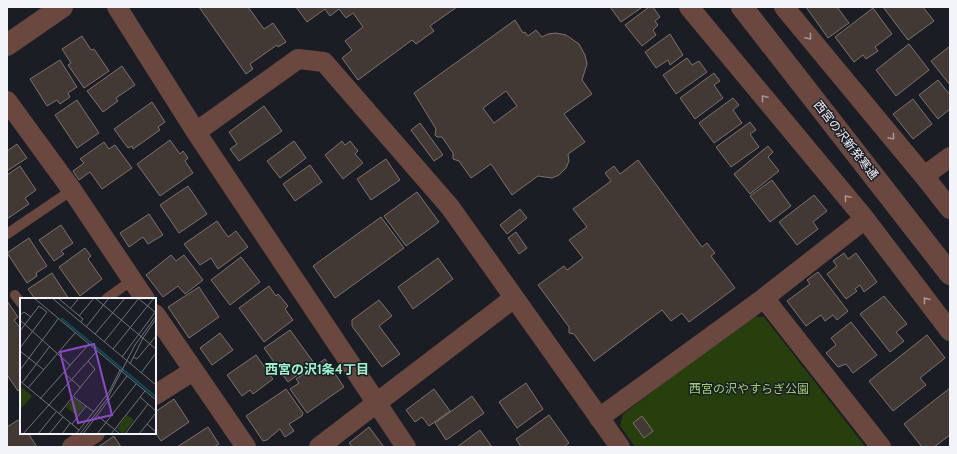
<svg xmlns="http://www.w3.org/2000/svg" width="957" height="454" viewBox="0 0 957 454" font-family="Cabin,'Noto Sans JP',sans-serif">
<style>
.green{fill:#273f0c}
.building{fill:#433934;stroke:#7d726c;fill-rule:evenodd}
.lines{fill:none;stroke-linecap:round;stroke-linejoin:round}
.service{stroke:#6a4840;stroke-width:10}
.minor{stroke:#6a4840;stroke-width:20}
.tertiary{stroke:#6a4840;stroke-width:22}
.oneway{stroke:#a79593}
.labels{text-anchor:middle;stroke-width:3;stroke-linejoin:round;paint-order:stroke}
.street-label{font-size:12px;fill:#f2f4f9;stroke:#1b1d25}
.park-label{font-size:12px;fill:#9ed16f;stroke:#1b1d25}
.neighbourhood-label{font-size:13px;font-weight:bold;fill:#9ef4cc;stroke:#1b1d25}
.inset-river{fill:none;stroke:#0f4d5e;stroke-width:2}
.inset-road{fill:none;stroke:#71737a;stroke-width:1}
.view{fill:#8d4ac8;fill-opacity:0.15;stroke:#8d4ac8;stroke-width:2}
.inset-edge{fill:none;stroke:#f2f4f9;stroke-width:2}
</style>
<rect width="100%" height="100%" fill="#1b1d25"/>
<path class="green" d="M752,316L764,317L865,446L863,447H635L620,426L623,414Z"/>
<path class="building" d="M199,7H248L264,29L273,23L286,42L278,47L277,45L250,64L253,69L246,74Z
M296,7H457L430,26L434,31L416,44L412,40L358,80L342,58L352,50L345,41L363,27L353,13L346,18L339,9L330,16L325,9L307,22Z
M610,7H640L641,8L621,22Z
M649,7H653L660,17L655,21L658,25L653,30L656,35L642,46L625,25Z
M806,7H837L849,23L828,38Z
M883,7H923L934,21L908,40Z
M873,8L892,34L875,47L878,51L866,59L863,55L854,62L835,37Z
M515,20L523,33L525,32L528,36L536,30L542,37L548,34L556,33L566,35L579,44L585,55L587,64L582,80L592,94L564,114L585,142L568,154L569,161L566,168L559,175L552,178L538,176L512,195L491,164L471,178L459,161L453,159V153L442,137H437L435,135L436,129L414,93ZM506,91L517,106L494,123L483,108Z
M670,34L683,55L670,65L668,60L656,68L645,52Z
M82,36L91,50L94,49L109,71L84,88L68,65L71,63L62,49Z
M909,44L929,70L896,96L876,70Z
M950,46V85L931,61Z
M687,58L692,65L699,61L707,72L676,94L663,75Z
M60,60L77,87L68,93L70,97L60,104L57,100L47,106L30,79Z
M122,66L135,85L116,98L118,101L103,112L87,91Z
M714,73L720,81L714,85L723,98L695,119L680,98Z
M938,80L950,95V109L938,119L919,95Z
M733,98L739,105L733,110L742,123L714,143L699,123Z
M913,99L932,124L913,139L893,114Z
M77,100L99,133L77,148L55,115Z
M152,102L165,122L158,127L160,130L133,149L132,146L128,148L114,129Z
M264,106L282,131L239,161L230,149L237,144L229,132Z
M750,122L756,130L750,134L759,147L731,167L716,147Z
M420,123L443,155L434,161L411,130Z
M170,140L180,154L183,151L188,158L185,161L193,173L160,196L137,164Z
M294,141L306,158L280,178L267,161Z
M342,141L345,145L350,141L358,151L355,154L363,163L343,179L325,155Z
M104,142L109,149L115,145L132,168L102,189L90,172L79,180L73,171L84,163L80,159Z
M17,144L27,158L7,171V151Z
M768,146L773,152L768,157L779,171L750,194L734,174Z
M386,159L400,180L371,200L357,179Z
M638,160L702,247L707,243L715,253L711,256L735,288L689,322L682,313L671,321L662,310L594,361L574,334L569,333V327L538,285L564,266L567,270L583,258L569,240L587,227L573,209L611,181L605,173L614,166L620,174Z
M310,165L322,182L295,201L283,184Z
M20,166L36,190L25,198L29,204L7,219V175Z
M772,180L791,206L770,222L750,196Z
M188,186L207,214L179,233L160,205Z
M417,192L439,222L406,246L384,216Z
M814,195L827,211L813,222L818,229L797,245L779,222Z
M520,209L527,218L507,234L500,225Z
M149,214L163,235L148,244L143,237L129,247L120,233Z
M381,217L404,248L335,298L313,266Z
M217,221L228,237L236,231L248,247L218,269L211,258L200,265L184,244Z
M61,225L73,243L61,251L64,254L54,261L39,240Z
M516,232L527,248L519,254L508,238Z
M29,238L47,266L36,273L37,276L27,283L7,253Z
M85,248L91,256L88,259L102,279L80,296L59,267Z
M844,253L848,259L856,253L877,282L864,292L860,285L855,289L857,291L846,299L827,274L837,266L833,261Z
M171,255L176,261L184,255L203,280L185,294L178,286L163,297L146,275Z
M241,257L260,282L230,305L211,280Z
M438,258L453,279L413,309L398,287Z
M818,272L848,311L837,320L833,315L825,321L821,315L806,326L787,301L810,284L807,280Z
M52,273L69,299H35L28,289Z
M269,286L276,296L278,294L288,306L285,309L293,320L264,342L239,308Z
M199,287L219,317L189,338L168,307Z
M884,296L907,324L896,332L904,341L890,352L860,314Z
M379,300L392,316L379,326L400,354L382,367L352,326V320Z
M7,301L18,317L14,320L21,329V388L18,391L7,375Z
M851,322L877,355L853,373L846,364L838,367L826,353L836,345L831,338Z
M290,330L314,363L288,382L264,348Z
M220,333L233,350L212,365L200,348Z
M927,335L945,358L920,378L926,385L893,411L869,381Z
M256,355L273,379L253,394L250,390L242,396L227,375Z
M325,359L344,387L307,413L290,389L299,383L296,379Z
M526,383L543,409L517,428L499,402Z
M950,388V435L934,447H922L904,424Z
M286,389L303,413L302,416L289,424L294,431L285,437L280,429L267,440L263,441L246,416Z
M434,389L450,411L429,426L422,417L415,422L406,410Z
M472,396L484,413L446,440L435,423Z
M174,399L189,422L161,441L155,432V412Z
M549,415L569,443L564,447H521L516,439Z
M642,416L653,431L644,438L633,423Z
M18,420L21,424V433H28L37,447H7V427Z
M208,427L219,444L214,447H177Z
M369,427L384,447H352L349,443Z
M480,430L492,447H457Z
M114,436L121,447H98Z"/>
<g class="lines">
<path class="service" d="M7,234L72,190
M15,295L21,303
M106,299L132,280"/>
<path class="minor" d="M117,7L196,132L406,447
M689,7L865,219L950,331
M784,7L924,176L950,209
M7,101L72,190L145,299
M196,132L298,59L324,62L450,207L620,447
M924,176L950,157
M764,298L881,447
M155,314L246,447
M155,395L193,371
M599,418L764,298L865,219
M72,447L95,433
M319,447L514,298"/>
<path class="tertiary" d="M742,7L950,274
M7,45L62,7"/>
</g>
<defs><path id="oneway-chevron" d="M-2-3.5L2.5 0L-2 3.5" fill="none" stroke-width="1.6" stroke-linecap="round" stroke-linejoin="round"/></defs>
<g class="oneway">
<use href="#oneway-chevron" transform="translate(809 37) rotate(50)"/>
<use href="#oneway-chevron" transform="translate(764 98) rotate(-130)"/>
<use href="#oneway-chevron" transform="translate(892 137) rotate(50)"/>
<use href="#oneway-chevron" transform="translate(847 198) rotate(-130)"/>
<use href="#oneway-chevron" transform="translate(926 300) rotate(-128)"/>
</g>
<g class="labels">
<g class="street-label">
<text transform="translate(846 140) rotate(52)" y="4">西宮の沢新発寒通</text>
</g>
<g class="park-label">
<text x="749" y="393">西宮の沢やすらぎ公園</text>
</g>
<g class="neighbourhood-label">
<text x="317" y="374">西宮の沢1条4丁目</text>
</g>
</g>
<g transform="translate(20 298)">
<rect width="136" height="136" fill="#1b1d25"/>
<path d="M0,88L12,98L0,112ZM54,100L64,108L57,118L46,109ZM107,117L114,122L103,136L97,130Z" fill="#273f0c"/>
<path class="inset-river" d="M41,20L136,99"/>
<path class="inset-road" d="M14,0L136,102M32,0L136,87M38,0L63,21L61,24M75,0L136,51M119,1L135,14M50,11L59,0M0,17L4,14L11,19M59,18L74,0M0,22L50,67M66,29L89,0M0,33L19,8L27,14L0,50M75,36L105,0M84,44L119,0M93,51L134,0M0,53L24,72M102,59L136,13M113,59L117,61L136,38M110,66L123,40L136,21M0,72L38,21M44,75L61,90M121,75L136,55M0,83L59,132M2,85L30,48M8,90L55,35M54,99L74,114M120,99L136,113M20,101L69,46M39,116L75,71L68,63M78,118L100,136M52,126L66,108M127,126L136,134M3,136L77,53M18,136L36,114M29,136L43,119M42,136L50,125M56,136L89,94L100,72M60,136L87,101L115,47L136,18M63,136L107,78M77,136L116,86M91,136L125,93M105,136L128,106M119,136L136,115"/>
<path class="view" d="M74,46L92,117L58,125L40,54Z"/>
<rect width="136" height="136" class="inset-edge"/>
</g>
<rect width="957" height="454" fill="none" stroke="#f2f4f9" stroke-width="16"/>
</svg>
